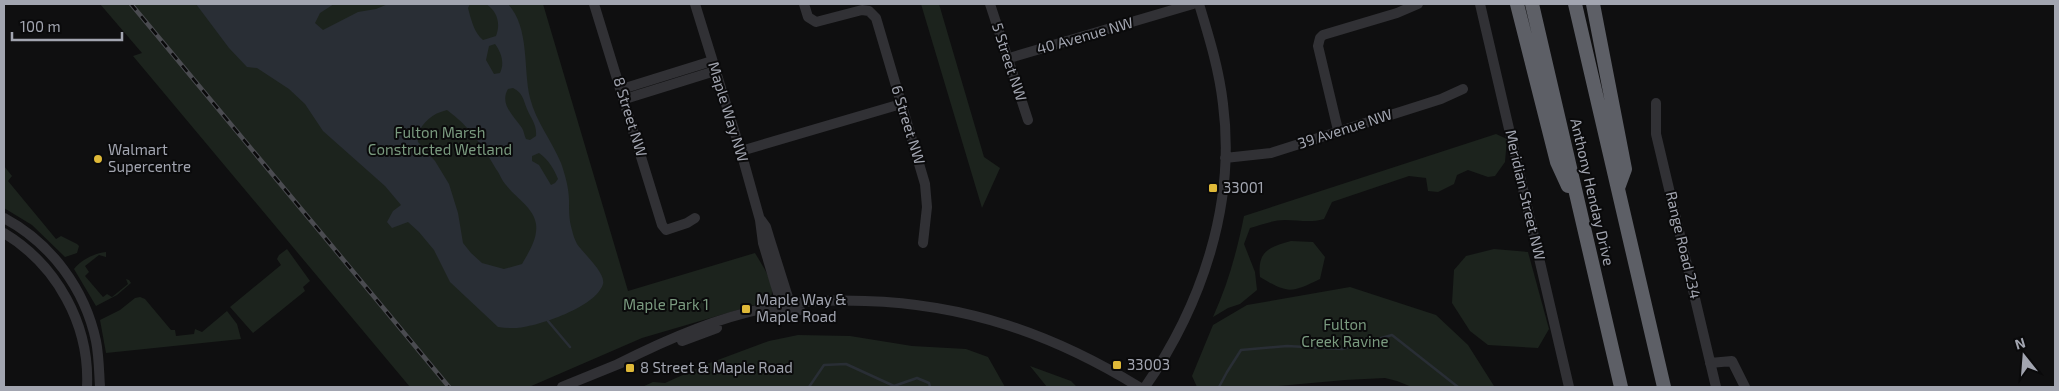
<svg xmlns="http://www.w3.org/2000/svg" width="2059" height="391" viewBox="0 0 2059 391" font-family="'Exo 2',sans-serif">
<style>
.green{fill:#1c231d}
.water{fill:#292e35;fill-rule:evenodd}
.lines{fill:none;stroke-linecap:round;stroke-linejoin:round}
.stream{stroke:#292e35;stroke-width:2.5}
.minor{stroke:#313135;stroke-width:10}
.highway{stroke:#5d5f66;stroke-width:14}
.rail-casing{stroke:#4a4b50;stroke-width:4.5}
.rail{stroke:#0a0a0b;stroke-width:2.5;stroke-dasharray:8;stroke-linecap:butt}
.poi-dot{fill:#dfb938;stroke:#0a0a0b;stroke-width:2}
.labels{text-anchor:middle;stroke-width:4;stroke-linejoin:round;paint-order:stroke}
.street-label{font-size:15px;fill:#a2a5b0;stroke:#0a0a0b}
.park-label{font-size:15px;fill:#7a9a7f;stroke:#0a0a0b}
.poi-label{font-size:15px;fill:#a2a5b0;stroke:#0a0a0b;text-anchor:start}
</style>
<rect width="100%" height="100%" fill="#0f0f10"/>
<path class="green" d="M100,4H543L628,291L755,253C762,265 780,290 768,301L642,338L529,387H410L133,56L142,53Z
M921,4H939L984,157L1000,168L982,208Z
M1496,134L1507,139L1505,162L1495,176L1488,177L1468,170L1457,175L1454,184L1438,192L1428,191L1426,178L1409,176L1332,202L1324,219C1310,223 1299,220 1285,220C1273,220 1261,225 1250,228L1244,244L1255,272L1257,290L1240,304L1228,308L1213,317C1228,284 1237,251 1244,216Z
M4,166L12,176L8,181L56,239L61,236L77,244L79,246L77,253L65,257L32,225L4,208Z
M1291,241L1313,242L1325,257L1320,279C1291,293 1288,294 1260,277C1257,251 1269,247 1291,241Z
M287,249L310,281L303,287L305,291L253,333L230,307L281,265L277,259L279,255Z
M1494,249L1528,252L1549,329L1538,348L1488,345L1470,331L1452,303L1454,270L1466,256Z
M106,252V257L99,255L85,266L89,272L85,276L103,297L107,294L112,297L128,284L126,279L129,280L131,283L117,295L96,306L74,269C81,260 95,253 106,252Z
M1350,287L1436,315L1468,345L1494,386L1499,387H1412L1397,381L1385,378L1345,380L1266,387H1197L1192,376L1213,325L1247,305Z
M140,297L145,299L171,330H175L176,336L194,334L195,329L202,332L227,311L237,324L241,339L106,353L100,320L120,310L135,298Z
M798,335L850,336L912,346L966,349L988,357L1005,387H642L653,382L665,383L707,364L769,341Z
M1030,366L1071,381L1077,387H1047Z"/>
<path class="water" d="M196,4H334L320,13L315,23L323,30L358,12L376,9L388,4H470L468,8C471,19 474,33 483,40L496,36C501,23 497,11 486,4H508C530,28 523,69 530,98C536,122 552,141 561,163C565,174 569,189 569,200C569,211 569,220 572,230C573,235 575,240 577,244C583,253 606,273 603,284C596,307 539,326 517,328C511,328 505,328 498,327L450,282L434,250L419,232L408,222L392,228L387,222L393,211L401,205L385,186L323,131L305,104L289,89L257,68L247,67L229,48ZM495,44C501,52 505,63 500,73L494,74L486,60L489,46ZM513,88C523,93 523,99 527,109C531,119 537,124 536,136L530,140L526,139C524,135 524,131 522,128C514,116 499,104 508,89ZM447,110C468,125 483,146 496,169C500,174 502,181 506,185C515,197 534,208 536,224C538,238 529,252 522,264L504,269L482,263L471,253L463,243L458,213L449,184L435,161L418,142L417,134C425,121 431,114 447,110ZM539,153C548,159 554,169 558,179L555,183L551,185L539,165L532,161V156Z"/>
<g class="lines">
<path class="stream" d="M548,321L570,347
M809,387L824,365L846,364L894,386L917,378L929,383L930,387
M1219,387L1227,372L1241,350L1287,346L1342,349L1392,335L1458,387"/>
<path class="minor" d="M594,4L662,225L666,230L687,223L695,218
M695,4L743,159L760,220L763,243L783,310
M804,4L808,17L816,22L862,10L869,11L876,18L925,184L927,207L923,243
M990,4L1028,120
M1480,4L1569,387
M1006,59L1193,4
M622,89L712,61
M625,99L715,71
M1656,103V134L1716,387
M1338,130L1318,46L1320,38L1323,35L1397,13L1418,4
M741,151L901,104
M1225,158L1271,153L1441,99L1463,89
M4,218C51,243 85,289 96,341C99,356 99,372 100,387
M761,220L766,227L769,237L792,310
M4,233C57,265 90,325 87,387
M765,316L800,310
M682,341L717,328
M1710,363L1732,361L1745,387
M616,365C669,338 723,315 782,305C809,300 837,300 865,301C966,304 1053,334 1139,387
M562,387L621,363
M1145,387C1202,305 1236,204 1223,104C1219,69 1209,37 1199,4"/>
<path class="highway" d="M1517,4L1557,162L1568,186
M1532,4L1621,387
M1575,4L1664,387
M1593,4L1625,169L1618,188"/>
<g class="rail-casing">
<path id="rail" d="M131,4L449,387"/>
</g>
<use href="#rail" class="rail"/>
</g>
<g class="poi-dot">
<circle cx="98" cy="159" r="5"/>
<rect x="1208" y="183" width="10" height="10" rx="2.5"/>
<rect x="741" y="304" width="10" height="10" rx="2.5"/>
<rect x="1112" y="360" width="10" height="10" rx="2.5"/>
<rect x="625" y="363" width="10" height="10" rx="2.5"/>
</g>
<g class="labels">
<g class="street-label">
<text transform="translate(1085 36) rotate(-16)" y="5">40 Avenue NW</text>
<text transform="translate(1009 62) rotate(72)" y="5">5 Street NW</text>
<text transform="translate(728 112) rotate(73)" y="5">Maple Way NW</text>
<text transform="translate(630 117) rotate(73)" y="5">8 Street NW</text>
<text transform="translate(908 125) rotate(73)" y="5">6 Street NW</text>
<text transform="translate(1345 129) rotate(-18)" y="5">39 Avenue NW</text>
<text transform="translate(1592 192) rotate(77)" y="5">Anthony Henday Drive</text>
<text transform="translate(1525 195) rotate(77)" y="5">Meridian Street NW</text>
<text transform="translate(1683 245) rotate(77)" y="5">Range Road 234</text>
</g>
<g class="park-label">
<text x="440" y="138">Fulton Marsh<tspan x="440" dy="17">Constructed Wetland</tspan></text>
<text x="666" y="310">Maple Park 1</text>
<text x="1345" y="330">Fulton<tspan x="1345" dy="17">Creek Ravine</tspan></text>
</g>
<g class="poi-label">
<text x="108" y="155">Walmart<tspan x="108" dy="17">Supercentre</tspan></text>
<text x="1223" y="193">33001</text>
<text x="756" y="305">Maple Way &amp;<tspan x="756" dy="17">Maple Road</tspan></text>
<text x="1127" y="370">33003</text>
<text x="640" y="373">8 Street &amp; Maple Road</text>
</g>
</g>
<rect width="2059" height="391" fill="none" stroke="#a2a5b0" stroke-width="10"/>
<g transform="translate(2024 356) rotate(343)" stroke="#0a0a0b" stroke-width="4" paint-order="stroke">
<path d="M0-4L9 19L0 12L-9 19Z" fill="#a2a5b0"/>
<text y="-8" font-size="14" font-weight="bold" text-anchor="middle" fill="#a2a5b0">N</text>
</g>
<path d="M12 32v8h110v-8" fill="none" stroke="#a2a5b0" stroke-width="2.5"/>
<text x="20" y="32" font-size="15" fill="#a2a5b0" stroke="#0a0a0b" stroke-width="4" paint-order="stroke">100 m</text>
</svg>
